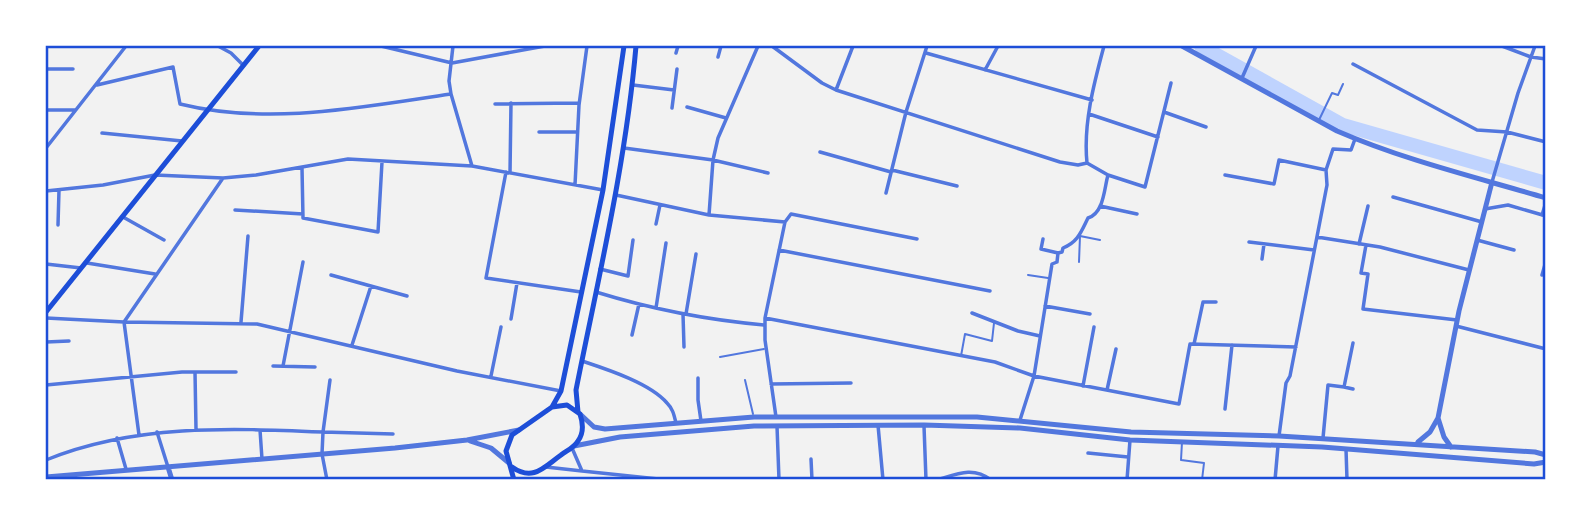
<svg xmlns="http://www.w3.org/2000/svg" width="1591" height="525" viewBox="0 0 1591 525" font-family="Commissioner,sans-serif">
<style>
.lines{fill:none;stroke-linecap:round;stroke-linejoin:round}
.river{stroke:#bfd3fe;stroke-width:14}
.service{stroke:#5277de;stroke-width:2}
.minor{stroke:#5277de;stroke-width:3.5}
.tertiary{stroke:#5277de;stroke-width:5}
.secondary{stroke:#1d4ed8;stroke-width:5}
.neatline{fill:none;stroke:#1d4ed8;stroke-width:2.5}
</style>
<rect width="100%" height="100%" fill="#f2f2f2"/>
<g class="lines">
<path class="river" d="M1201,46L1343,125L1546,183"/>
<path class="service" d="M1319,120L1332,93L1338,95L1343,84
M1079,262L1080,236L1100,240
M1028,275L1048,278
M961,356L965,334L992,341L994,323
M720,357L764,349
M745,380L753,414
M1182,442L1181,460L1204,463L1202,480"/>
<path class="minor" d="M218,46L231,53L243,65
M381,46L452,63L545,46
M453,46L449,81L451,94L472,166
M772,46L822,83L836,90L1060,162L1078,165L1087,163
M1502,46L1531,57L1546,59
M676,53L678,46
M926,53L1092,100
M718,57L721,46
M1353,64L1477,130L1507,132L1546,142
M46,69H73
M985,70L998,46
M1242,78L1256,46
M97,85L173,67L180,104C269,126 362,107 451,94
M633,85L674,90
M836,90L853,46
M495,104L579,103
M687,107L726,118
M672,108L677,69
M46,110H75
M1164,112L1206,127
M1089,114L1158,137
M539,132H577
M102,133L182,141
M46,148L126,46
M624,148L713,160L768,173
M820,152L891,172
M302,168L303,218L378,232L382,162
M892,170L957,186
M506,172L486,278L581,292
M510,173L511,103
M1108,175L1145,187L1171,83
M1225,175L1274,184L1279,160L1326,170
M1492,182L1518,93L1535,46
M575,185L579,105L587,46
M46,191L103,185L155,175L223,178L256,175L348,159L472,166L603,190
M886,193L906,112L927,46
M616,195L709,215L785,222
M1393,197L1482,222
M1100,206L1137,214
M1485,209L1508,205L1546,216
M235,210L303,214
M709,215L713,160L718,138L758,46
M1542,215L1546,202
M123,217L164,240
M656,224L660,205
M58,225L59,190
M1317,237L1380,247L1469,270
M1043,239L1041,249L1058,253
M1477,240L1514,250
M1249,242L1314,250
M1359,244L1368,206
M1366,245L1361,273L1368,274L1363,309L1457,320
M779,250L990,291
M1262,259L1264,244
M87,263L155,274
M46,264L81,268
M600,269L628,276L633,240
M331,275L407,296
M1542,275L1546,261
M596,292C651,309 707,320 765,325
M1045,306L1090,314
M656,308L666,243
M972,313L1018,331L1040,336
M683,314L684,347
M686,314L696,254
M46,318L124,322L257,324L457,371L561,391
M765,318L995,362L1034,376L1179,404L1190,344L1296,347
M511,319L517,283
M241,322L248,236
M1456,326L1546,349
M632,335L639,304
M46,342L69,341
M1194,344L1203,302H1216
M352,345L371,286
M582,361C606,369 650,383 667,403C673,409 674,415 676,423
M273,366L315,367
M283,366L303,262
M195,372L196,429
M491,376L501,327
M698,378V400L701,421
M330,380L323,432L393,434
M771,384L851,383
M46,385L182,372H236
M1083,386L1094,327
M1344,387L1353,389
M1107,390L1116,349
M1225,409L1232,345
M1545,409H1546
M776,417L765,340V318L785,222L791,214L917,239
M1020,420L1034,376L1052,264L1057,262L1058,253L1062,252L1063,248C1078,242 1081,232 1088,218C1104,213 1104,189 1108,175L1087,163C1083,124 1094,83 1104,46
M878,425L883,480
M777,426L779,480
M924,426L926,480
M260,430L262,459
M157,432L168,467
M139,435L124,322L223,178
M1279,436L1286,383L1290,376L1327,185L1326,170L1333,149L1351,150L1355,139
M117,438L126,469
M1323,438L1328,385L1344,387L1353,343
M1346,449L1347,480
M1088,453L1128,457
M811,459L812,480
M46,460C134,424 229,428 323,432L322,454L327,480
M546,467L582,471L572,448
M582,471L668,480
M937,480C957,474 973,466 991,480
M1127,480L1130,440
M1275,480L1278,446"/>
<path class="tertiary" d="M1182,46L1337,131C1404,160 1475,177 1546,198
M580,414L594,427L605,429L754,417H977L1131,432L1279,436L1535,452L1546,455
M470,441L491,448L509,463
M1418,442L1430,432L1438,418
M574,446L620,437L754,426L924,425L1020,428L1130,440L1322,447L1534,464L1546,462
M1451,447L1444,437L1438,418L1459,311L1492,182
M168,467L172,480
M46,477L395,448L467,440L519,430"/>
<path class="secondary" d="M46,312L259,46
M552,407L561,391L603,190L624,46
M578,412L576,390C599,275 626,162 636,46
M512,467C533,482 544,467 561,455C566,451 574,448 578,441C584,433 583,423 580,414L567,405L552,407L512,435L506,451L514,480"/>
</g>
<rect width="1591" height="525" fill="none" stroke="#ffffff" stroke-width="94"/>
<rect x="47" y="47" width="1497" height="431" class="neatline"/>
</svg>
